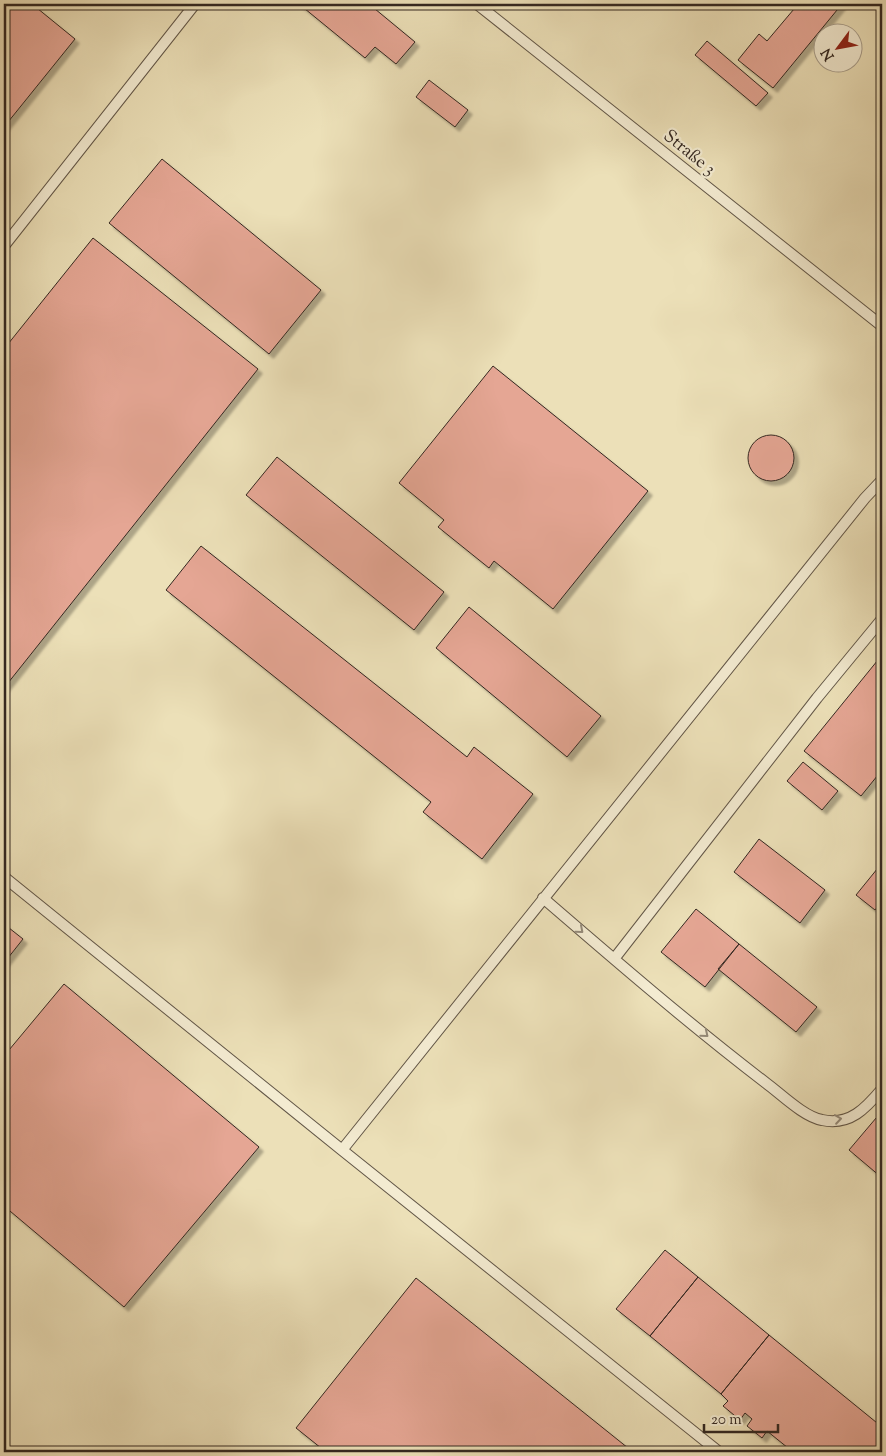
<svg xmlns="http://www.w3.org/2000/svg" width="886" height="1456" viewBox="0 0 886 1456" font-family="'Sorts Mill Goudy',serif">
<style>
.building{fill:#e5a694;stroke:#342821;filter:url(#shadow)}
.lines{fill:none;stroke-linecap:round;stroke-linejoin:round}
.lane-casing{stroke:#625647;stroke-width:12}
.lane{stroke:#f3ebd1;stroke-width:10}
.oneway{stroke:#948a79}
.labels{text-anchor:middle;stroke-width:4.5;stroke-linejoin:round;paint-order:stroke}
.street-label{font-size:18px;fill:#342821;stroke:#f3ebd1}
</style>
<defs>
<filter id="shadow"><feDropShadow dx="4.5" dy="4.5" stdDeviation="1" flood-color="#0004"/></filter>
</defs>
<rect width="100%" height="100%" fill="#ece0b8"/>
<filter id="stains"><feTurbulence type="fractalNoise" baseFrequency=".004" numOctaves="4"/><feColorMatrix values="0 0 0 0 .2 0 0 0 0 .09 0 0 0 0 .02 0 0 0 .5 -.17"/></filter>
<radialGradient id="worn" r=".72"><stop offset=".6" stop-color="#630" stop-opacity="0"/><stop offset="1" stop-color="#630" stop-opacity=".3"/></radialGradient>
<path class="building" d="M4,4H32L75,39L4,127Z
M299,4H369L415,42L396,64L375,47L365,58Z
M787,4H842L773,88L738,60L759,34L767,41L794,9Z
M707,41L768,93L756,106L695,55Z
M429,80L468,110L455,127L416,97Z
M162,159L321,290L269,354L109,223Z
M93,238L258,369L4,688V349Z
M493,366L648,491L553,609L494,561L489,568L438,527L444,520L399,483Z
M748 458a23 23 0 1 1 46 0a23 23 0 1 1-46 0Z
M277,457L444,592L414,630L246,495Z
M201,546L467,757L474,747L533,794L482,859L423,812L431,802L166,590Z
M469,607L601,716L567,757L436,648Z
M882,655V770L861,796L804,751Z
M803,762L838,791L822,810L787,781Z
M759,839L825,890L800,923L734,872Z
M882,863V901L875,910L856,895Z
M696,909L739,944L705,987L661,952Z
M4,924L23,939L4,963Z
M739,944L817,1007L796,1032L718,969Z
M64,984L259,1147L124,1307L4,1206V1056Z
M882,1111V1175L881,1177L849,1150Z
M665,1250L698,1277L650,1336L616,1309Z
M698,1277L769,1335L721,1394L650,1336Z
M416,1278L633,1452H357L355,1450L353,1452H326L296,1428Z
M769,1335L882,1427V1452H793L767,1431L762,1438L747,1426L752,1419L745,1413L740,1420L723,1406L728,1401L721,1394Z"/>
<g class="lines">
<g class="lane-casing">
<path id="lane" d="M477,4L882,326
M4,246L195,4
M4,877L342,1150L719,1452
M543,898C616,961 689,1024 766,1083C781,1094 804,1117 822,1120C850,1126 866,1108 882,1089
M614,959L817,698L882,619
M342,1150L865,498L882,480"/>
</g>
<use href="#lane" class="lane"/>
</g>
<defs><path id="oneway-chevron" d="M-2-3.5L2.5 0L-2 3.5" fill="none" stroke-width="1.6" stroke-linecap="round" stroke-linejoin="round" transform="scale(1.25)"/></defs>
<g class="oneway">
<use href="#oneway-chevron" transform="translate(580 930) rotate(41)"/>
<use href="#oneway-chevron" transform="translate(705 1034) rotate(39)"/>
<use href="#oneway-chevron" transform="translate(838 1119) rotate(-8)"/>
</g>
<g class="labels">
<g class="street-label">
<text transform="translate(690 152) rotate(39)" y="6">Straße 3</text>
</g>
</g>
<rect width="886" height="1456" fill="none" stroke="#ece0b8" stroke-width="20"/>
<rect x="5" y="5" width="876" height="1446" fill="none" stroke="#342821" stroke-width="2.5"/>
<rect x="10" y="10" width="866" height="1436" fill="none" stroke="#342821"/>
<g transform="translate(838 48) rotate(238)"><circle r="24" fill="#f3ebd1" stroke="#a79d8b"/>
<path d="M0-4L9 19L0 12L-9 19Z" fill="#8f2418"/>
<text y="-8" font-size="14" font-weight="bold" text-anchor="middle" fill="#342821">N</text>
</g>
<path d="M704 1424v8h74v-8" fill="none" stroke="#342821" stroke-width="2.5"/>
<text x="711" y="1424" font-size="15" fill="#342821" stroke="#f3ebd1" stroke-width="4" paint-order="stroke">20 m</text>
<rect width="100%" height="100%" filter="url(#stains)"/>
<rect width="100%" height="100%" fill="url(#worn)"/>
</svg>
